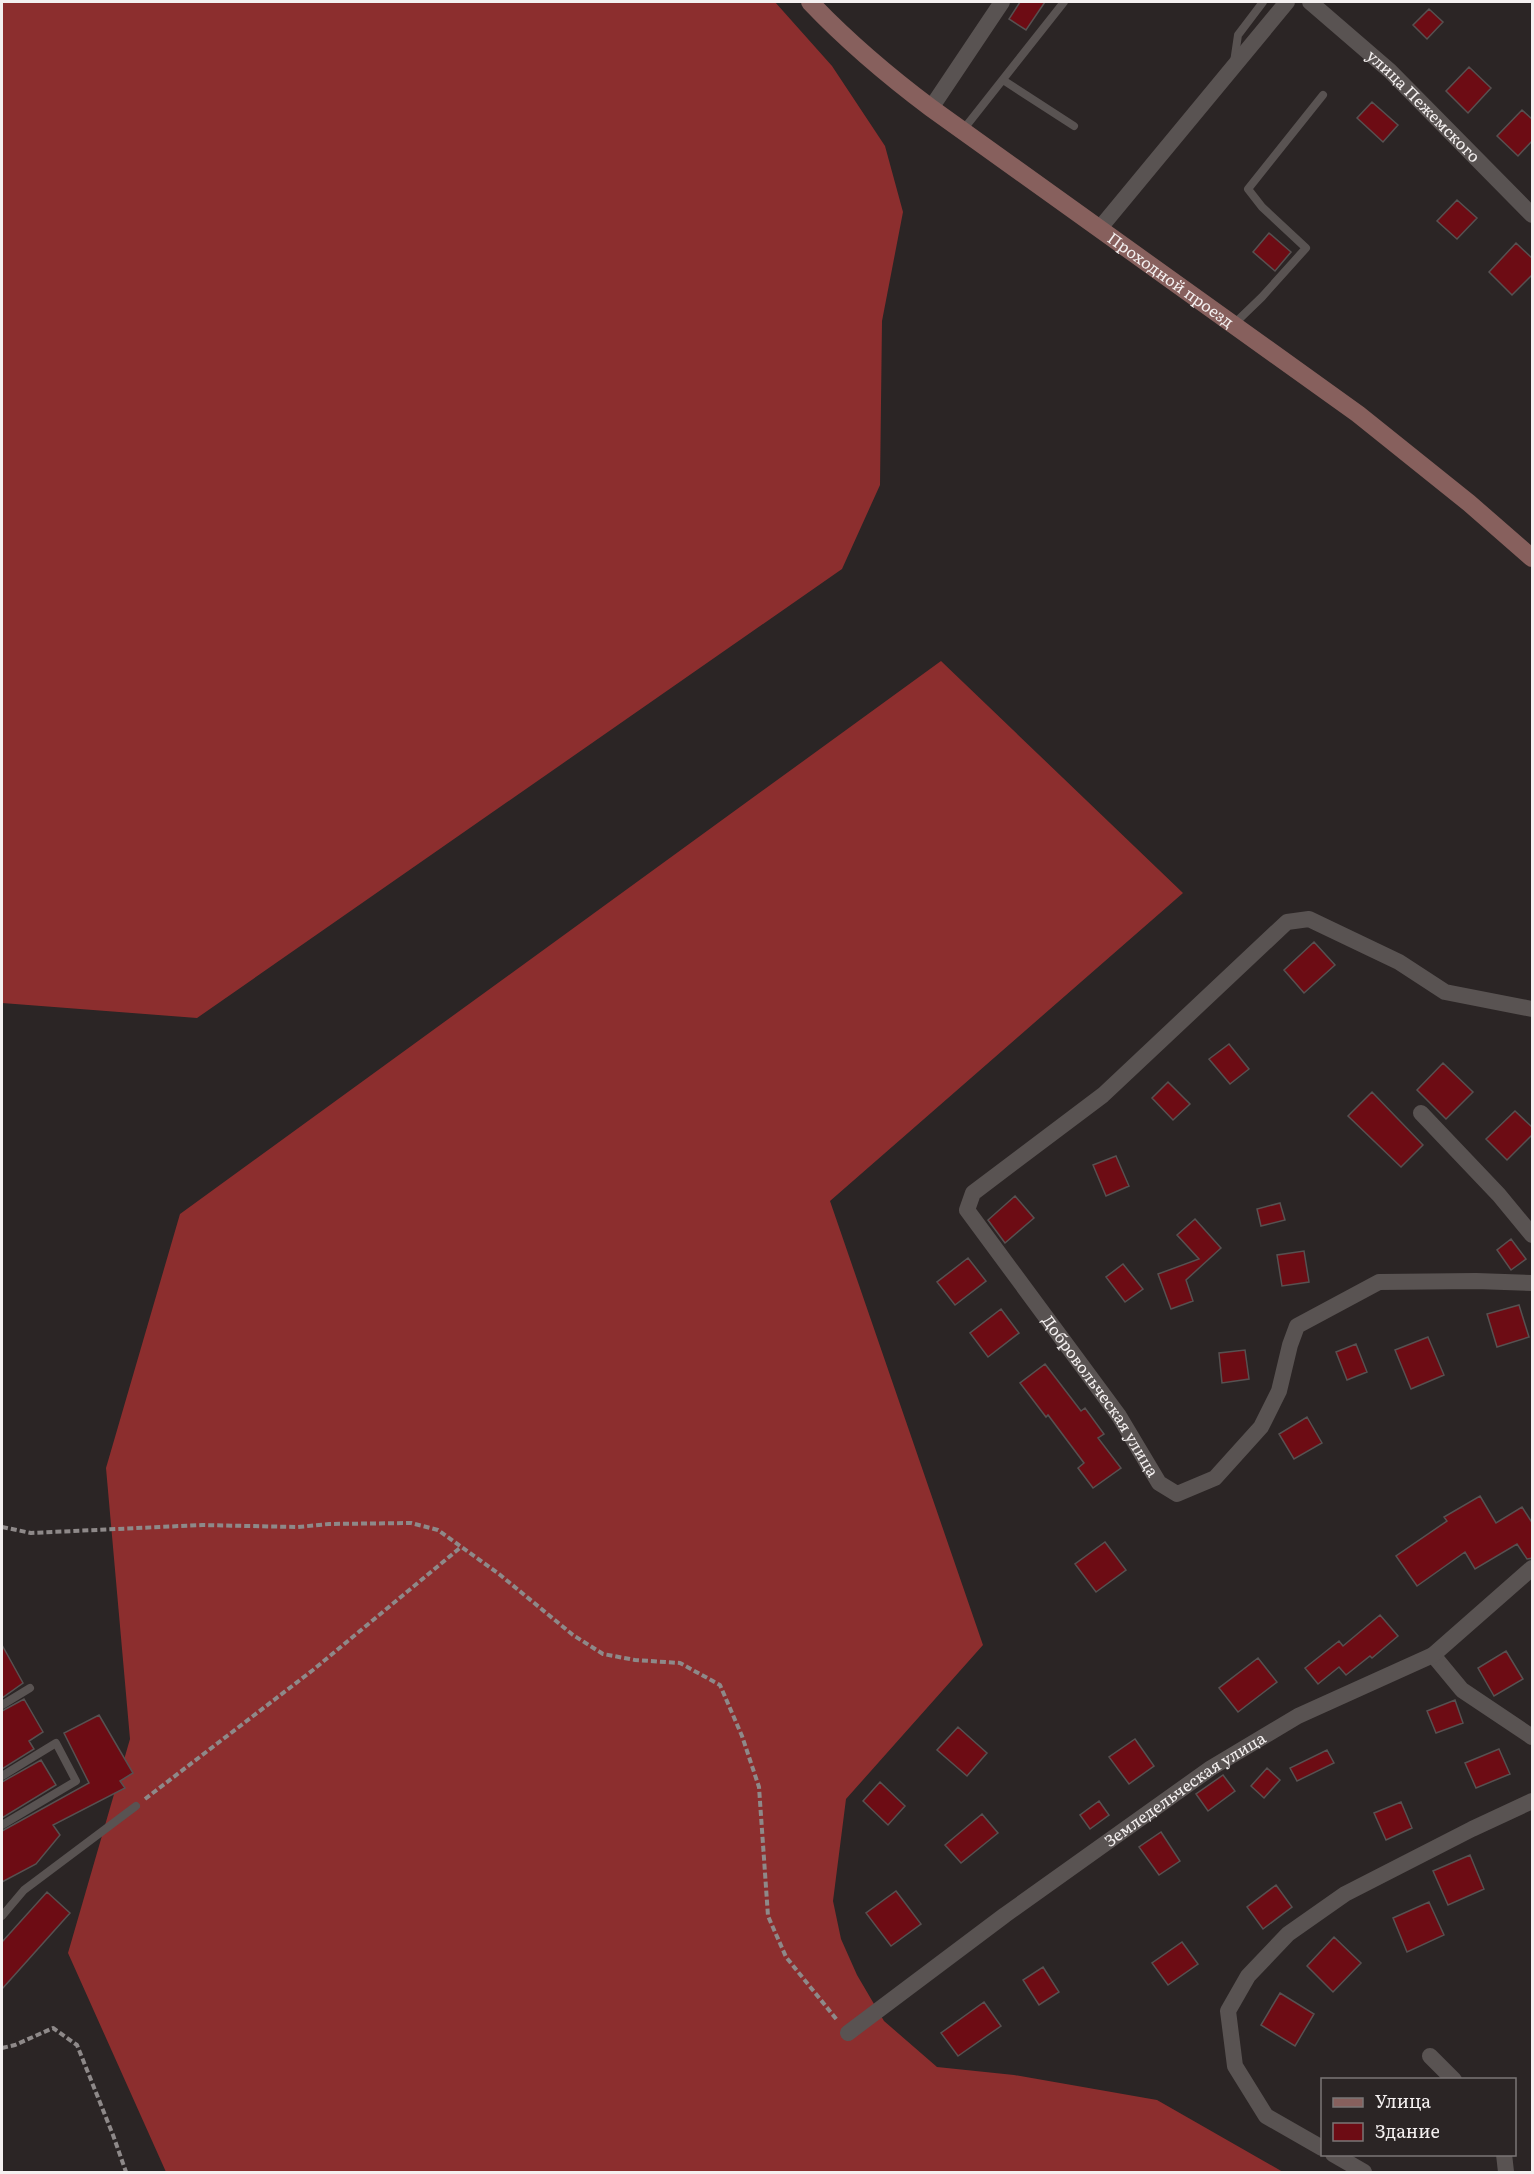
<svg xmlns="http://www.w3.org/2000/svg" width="1534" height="2174" viewBox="0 0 1534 2174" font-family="Literata,serif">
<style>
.forest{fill:#8c2e2e}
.building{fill:#6d0c14;stroke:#575151;stroke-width:1.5}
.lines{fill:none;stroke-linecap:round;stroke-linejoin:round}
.path{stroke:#8e8989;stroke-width:4;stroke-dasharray:6 3;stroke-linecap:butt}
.lane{stroke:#595352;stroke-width:8}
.street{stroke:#595352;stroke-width:16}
.secondary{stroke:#87605d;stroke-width:18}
.labels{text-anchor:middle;stroke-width:4.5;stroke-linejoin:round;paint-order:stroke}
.street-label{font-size:16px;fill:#f4f0f0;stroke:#2b2525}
</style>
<rect width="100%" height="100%" fill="#2b2525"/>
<path class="forest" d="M2,2H775L832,66L885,146L903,212L882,321L880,485L842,569L197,1018L2,1003Z
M941,661L1183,893L830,1201L983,1645L846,1799L833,1901L841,1939L857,1975L884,2021L937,2067L1014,2075L1157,2100L1283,2172H166L68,1953L130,1739L106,1468L180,1214Z"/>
<path class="building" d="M1020,2H1045L1026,30L1009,19Z
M1429,9L1443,22L1427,39L1413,25Z
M1469,67L1491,88L1468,113L1446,91Z
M1372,102L1398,125L1383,142L1357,118Z
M1522,110L1533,120V140L1518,156L1497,136Z
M1457,200L1477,218L1457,239L1437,221Z
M1269,233L1291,252L1275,271L1253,252Z
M1516,243L1533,259V274L1512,295L1489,272Z
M1314,942L1335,965L1304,993L1284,970Z
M1229,1044L1249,1069L1230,1084L1209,1059Z
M1443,1063L1473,1092L1446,1119L1417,1090Z
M1168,1082L1190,1104L1173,1120L1152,1098Z
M1372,1092L1423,1145L1401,1167L1348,1116Z
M1515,1111L1533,1128V1134L1507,1160L1486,1139Z
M1116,1156L1129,1186L1106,1196L1093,1165Z
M1015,1196L1034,1218L1005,1243L988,1220Z
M1280,1203L1285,1220L1261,1226L1257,1209Z
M1195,1219L1221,1248L1186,1280L1193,1301L1171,1309L1158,1274L1199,1259L1177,1235Z
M1511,1239L1526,1259L1511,1270L1497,1250Z
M1304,1251L1309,1282L1282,1286L1277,1255Z
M968,1258L986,1281L955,1305L937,1282Z
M1123,1264L1143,1289L1125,1302L1106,1277Z
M1519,1305L1529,1337L1497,1347L1487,1314Z
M1001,1309L1019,1333L988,1357L970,1333Z
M1428,1337L1444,1375L1411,1389L1395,1350Z
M1356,1344L1367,1372L1347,1380L1336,1352Z
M1245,1350L1249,1379L1222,1383L1219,1353Z
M1045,1364L1081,1411L1085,1408L1104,1434L1098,1438L1121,1468L1093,1488L1078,1468L1084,1463L1048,1415L1046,1417L1020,1383Z
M1307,1417L1322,1443L1294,1459L1279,1434Z
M1480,1496L1496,1523L1522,1507L1533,1524V1558L1527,1559L1517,1544L1475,1569L1465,1552L1417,1586L1396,1556L1447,1521L1444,1517Z
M1105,1542L1126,1570L1096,1592L1075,1564Z
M1380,1615L1398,1636L1372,1658L1370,1656L1346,1675L1339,1667L1318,1684L1305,1668L1339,1641L1343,1646Z
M2,1645L23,1683L2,1698Z
M1506,1651L1523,1679L1494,1696L1478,1668Z
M1258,1658L1277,1682L1238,1712L1219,1688Z
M24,1699L43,1732L29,1741L34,1749L2,1769V1711Z
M1455,1700L1463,1723L1436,1733L1427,1711Z
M99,1715L133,1773L120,1781L125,1788L53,1825L60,1835L36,1864L2,1882V1831L89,1783L64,1733Z
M958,1727L987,1753L967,1776L937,1750Z
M1135,1739L1154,1766L1129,1784L1109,1757Z
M1499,1749L1510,1774L1476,1788L1465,1763Z
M1327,1750L1334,1763L1297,1781L1290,1768Z
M41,1760L56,1785L2,1818V1782Z
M1267,1768L1280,1780L1264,1798L1251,1786Z
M1223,1775L1235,1791L1208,1811L1196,1794Z
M880,1782L905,1806L888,1825L863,1801Z
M1099,1801L1109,1815L1090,1829L1080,1815Z
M1401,1802L1412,1828L1386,1840L1374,1813Z
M982,1814L998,1833L961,1863L945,1845Z
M1161,1832L1180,1861L1159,1875L1139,1847Z
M1470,1855L1484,1889L1448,1905L1433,1871Z
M1276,1885L1292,1907L1263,1929L1247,1907Z
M896,1891L921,1924L891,1946L866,1913Z
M47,1892L70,1913L2,1989V1942Z
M1429,1902L1444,1935L1407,1952L1393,1918Z
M1334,1937L1361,1963L1333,1992L1307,1966Z
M1182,1942L1198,1964L1168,1985L1152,1963Z
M1043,1967L1059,1992L1039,2005L1023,1980Z
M1280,1993L1314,2014L1295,2046L1261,2025Z
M984,2002L1001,2026L958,2056L941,2033Z"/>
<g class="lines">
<path class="path" d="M2,1527L31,1533L202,1525L298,1527L329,1524L411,1523L438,1530L499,1574L573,1635L603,1654L635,1660L680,1663L720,1685L742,1736L759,1787L768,1916L786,1957L837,2020
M145,1799L313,1670L461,1547
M2,2048L15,2045L53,2028L77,2045L113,2135L126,2172"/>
<path class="lane" d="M1234,62L1238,35L1263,2
M1003,80L1074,126
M963,130L1064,2
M1234,324L1262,297L1306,248L1262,207L1248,189L1323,95
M2,1705L30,1688
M2,1776L56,1743L76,1781L2,1825
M2,1916L24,1890L136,1806"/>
<g class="street">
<path id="s1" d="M1310,2L1390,71L1532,215"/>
<path d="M931,108L1002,2"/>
<path d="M1100,228L1287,2"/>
<path id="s2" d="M1532,1009L1445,992L1399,962L1309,919L1287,922L1103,1095L973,1193L967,1210L1119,1416L1159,1483L1177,1494L1215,1478L1261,1427L1279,1391L1290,1345L1297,1326L1379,1282L1476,1281L1532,1283"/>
<path d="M1421,1113L1499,1195L1532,1235"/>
<path d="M1433,1655L1462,1690L1532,1737"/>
<path id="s3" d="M848,2033L1005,1915L1211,1768L1298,1716L1433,1655L1532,1568"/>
<path d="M1430,2056L1454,2080"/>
<path d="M1322,2148L1266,2116L1235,2066L1228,2011L1248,1976L1288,1934L1345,1894L1472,1829L1532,1801"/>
<path d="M1333,2154L1364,2172"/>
<path d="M1504,2154L1506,2172"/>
</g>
<path class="secondary" id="s4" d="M810,2C848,42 887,75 931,108L1358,414L1469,503L1532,558"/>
</g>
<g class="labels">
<g class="street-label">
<text dy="6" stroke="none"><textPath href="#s1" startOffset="154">улица Пежемского</textPath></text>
<text dy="6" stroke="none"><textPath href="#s4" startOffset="456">Проходной проезд</textPath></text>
<text dy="6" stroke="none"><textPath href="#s2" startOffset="928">Добровольческая улица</textPath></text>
<text dy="6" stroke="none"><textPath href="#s3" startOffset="416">Земледельческая улица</textPath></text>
</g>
</g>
<rect width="1534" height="2174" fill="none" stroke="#f4f0f0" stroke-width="6"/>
<rect x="1321" y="2078" width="195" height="78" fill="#2b2525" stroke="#7b7676" stroke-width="1.5"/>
<rect x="1333" y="2098" width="30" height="9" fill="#87605d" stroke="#7b7676" stroke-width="1.5"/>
<text x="1375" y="2108" font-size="18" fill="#f4f0f0">Улица</text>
<rect x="1333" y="2123" width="30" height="18" fill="#6d0c14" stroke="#7b7676" stroke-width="1.5"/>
<text x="1375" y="2138" font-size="18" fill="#f4f0f0">Здание</text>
</svg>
